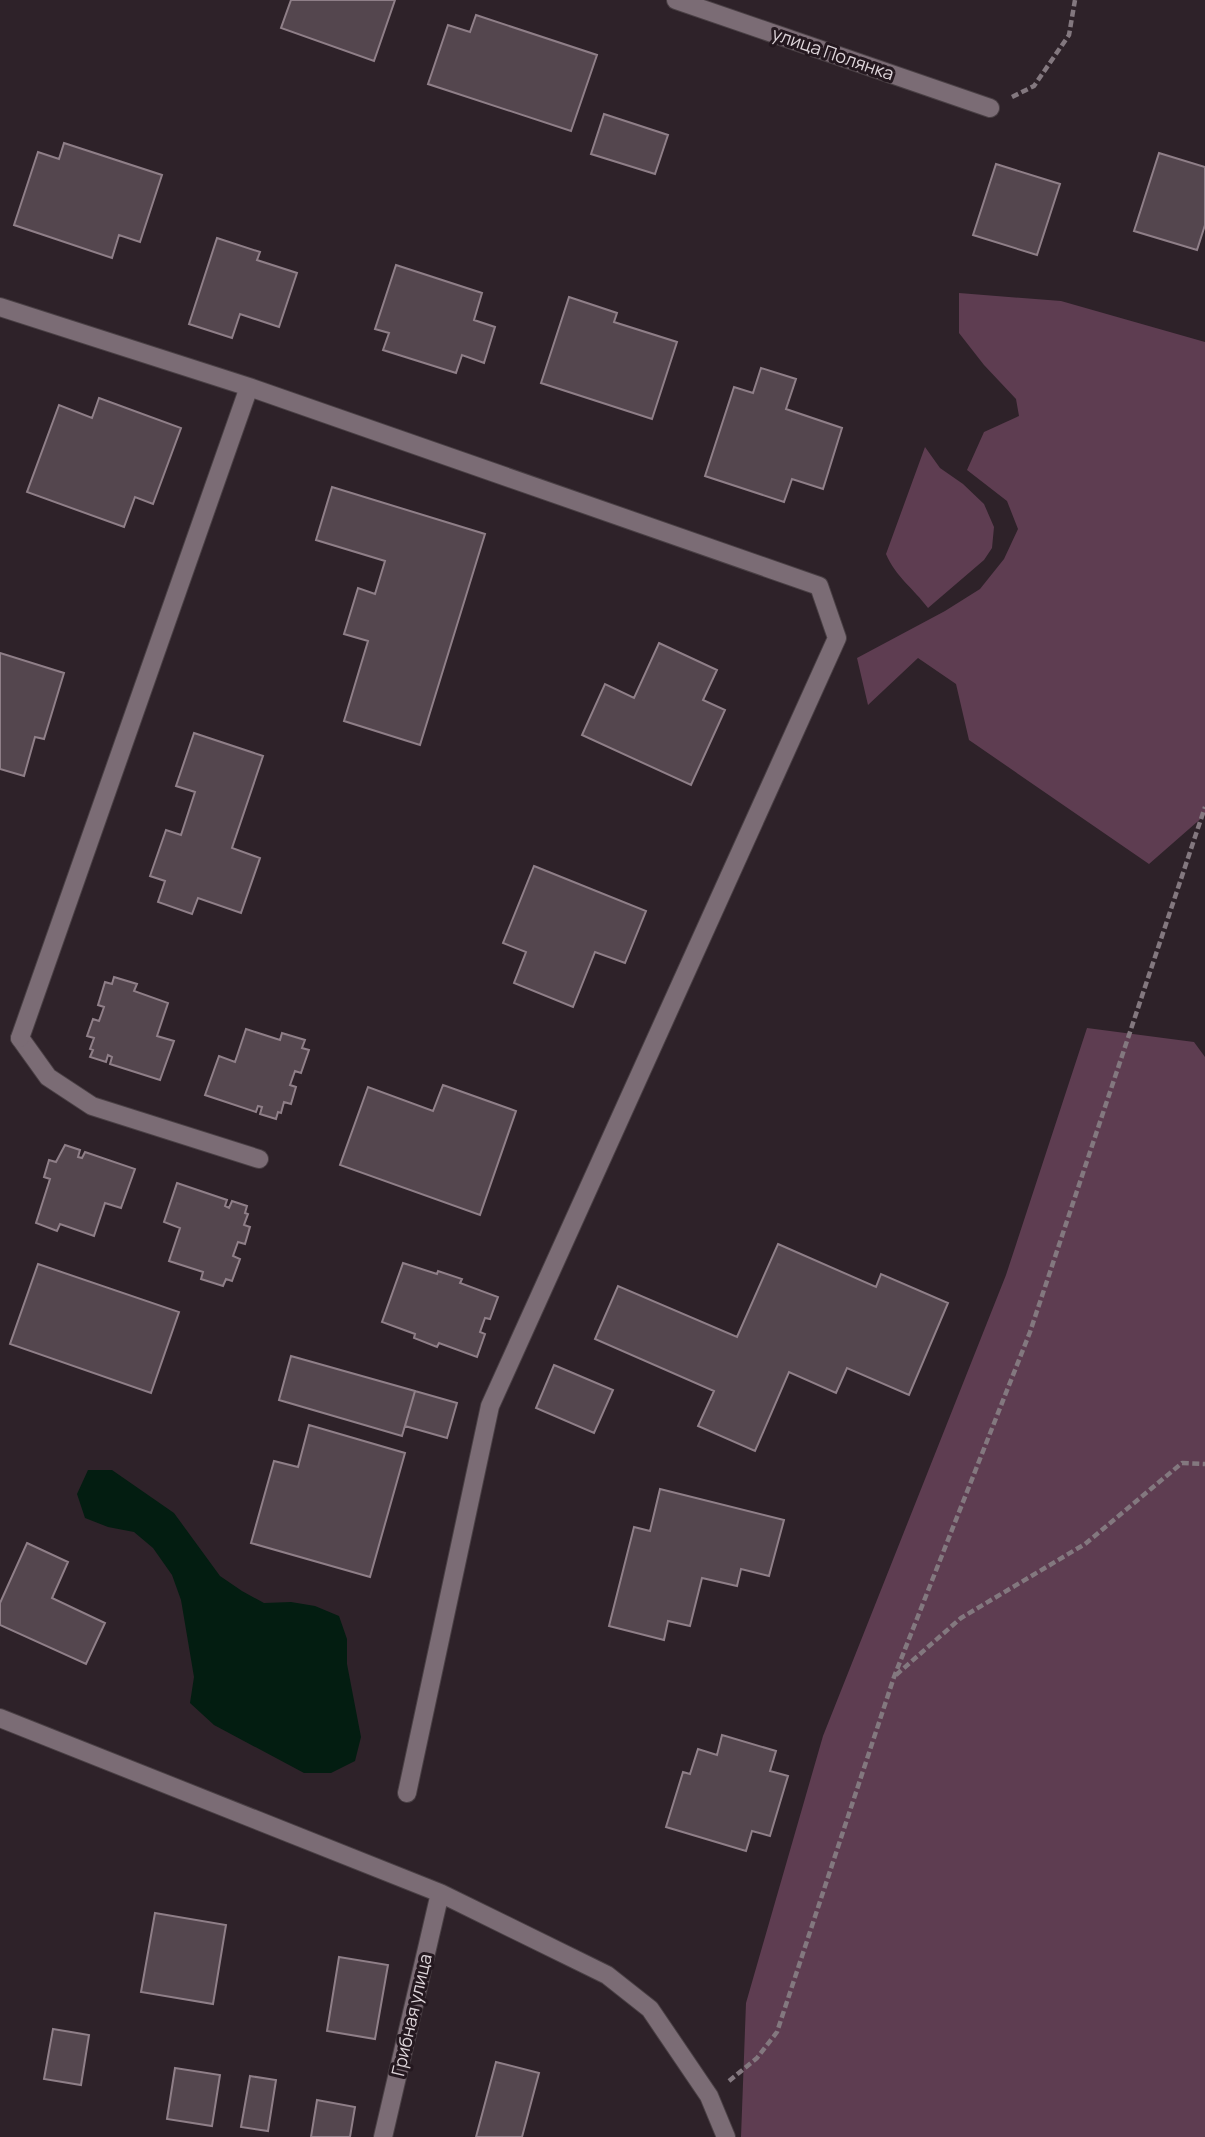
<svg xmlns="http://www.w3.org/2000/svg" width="1205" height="2137" viewBox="0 0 1205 2137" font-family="Manrope,sans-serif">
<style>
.green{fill:#5e3d51}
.water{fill:#031d11}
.building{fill:#54464e;stroke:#8f7f88;stroke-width:2}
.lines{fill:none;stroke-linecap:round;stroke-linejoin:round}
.service-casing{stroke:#4a4045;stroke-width:20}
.minor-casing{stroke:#4a4045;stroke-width:20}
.path{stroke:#83787f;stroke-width:4.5;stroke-dasharray:7 3.5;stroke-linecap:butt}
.service{stroke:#7b6c75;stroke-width:18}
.minor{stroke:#7b6c75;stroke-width:18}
.labels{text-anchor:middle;stroke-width:6;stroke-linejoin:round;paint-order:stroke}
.street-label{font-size:18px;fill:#ded5da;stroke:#24181f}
</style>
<rect width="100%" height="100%" fill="#2e2229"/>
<path class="green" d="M959,293L1061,301L1205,342V815L1149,864L969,740L956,684L918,658L868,705L857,658L945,611L980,589L1004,559L1018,529L1007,501L967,470L984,432L1019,416L1016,399L984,365L959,333Z
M925,447L940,468L963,484L984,504L994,527L992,548L984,560L928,608C914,589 895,576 886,554Z
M1087,1028L1194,1042L1205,1057V2137H741L746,2003L823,1736L1006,1275Z"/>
<path class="water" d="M88,1470H112L174,1513L220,1576L242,1591L264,1603L291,1602L315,1606L339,1616L347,1639V1664L361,1737L355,1761L331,1773H304L214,1725L190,1703L194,1677L181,1600L172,1575L153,1548L134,1532L108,1527L85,1518L77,1494Z"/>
<path class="building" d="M291,0H395L374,61L281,28Z
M476,15L597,55L571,131L428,84L448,25L470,32Z
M604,114L668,135L655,174L591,154Z
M64,143L162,175L140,242L119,235L112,258L14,225L38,152L59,159Z
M1159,153L1205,167V225L1197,250L1134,231Z
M996,164L1060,184L1037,255L973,235Z
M217,238L260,252L257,260L297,273L279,327L240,314L232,338L189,324Z
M396,265L482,293L474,320L495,327L484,363L462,355L456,373L383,350L389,333L375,329Z
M569,297L617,313L614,322L677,342L652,419L541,383Z
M761,368L796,379L786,409L842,428L823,489L792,479L784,502L705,476L734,387L753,393Z
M99,398L181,428L153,504L135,497L124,527L27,492L59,405L92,418Z
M332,487L485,534L420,745L344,721L368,641L344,634L358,588L375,594L385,561L316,540Z
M659,643L717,670L703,700L725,710L691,785L582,735L605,684L634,698Z
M0,653L64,673L44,739L35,737L24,776L0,769Z
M194,733L263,756L232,848L260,858L241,913L198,898L192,914L158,902L165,881L150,876L166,830L181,835L195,792L176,786Z
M534,866L646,911L625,963L595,952L573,1007L514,983L526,952L503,943Z
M114,977L137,984L134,991L168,1003L157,1036L174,1041L160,1080L110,1064L112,1057L108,1055L106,1062L90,1057L93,1050L90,1049L94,1038L87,1036L93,1019L99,1021L104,1007L98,1005L105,982L112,984Z
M246,1029L280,1040L282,1033L305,1040L302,1048L309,1050L301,1073L295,1071L290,1085L296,1087L291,1104L284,1102L281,1113L278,1112L276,1119L260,1114L262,1107L258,1106L256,1112L205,1095L219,1056L235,1062Z
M443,1085L516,1111L480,1215L340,1165L368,1087L433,1111Z
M65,1145L80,1150L78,1157L82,1158L85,1152L135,1169L121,1208L105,1203L94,1236L60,1224L57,1231L36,1223L50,1179L44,1177L49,1160L56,1162Z
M177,1183L227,1200L225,1206L229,1208L232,1201L247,1206L245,1213L248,1214L244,1225L250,1227L245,1244L238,1242L233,1256L240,1259L232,1281L226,1279L223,1286L201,1279L203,1272L169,1261L180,1228L164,1222Z
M778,1244L876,1287L881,1274L948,1303L909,1395L847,1368L836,1393L789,1372L755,1451L698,1426L714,1391L595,1339L618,1286L737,1337Z
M403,1263L437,1274L438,1271L462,1279L460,1283L498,1297L490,1319L485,1318L480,1332L485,1334L477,1357L439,1343L437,1347L414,1338L415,1334L382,1322Z
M38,1264L179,1312L151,1393L10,1344Z
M291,1356L415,1391L402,1436L279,1400Z
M554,1365L613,1390L594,1433L536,1408Z
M415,1391L457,1403L447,1438L405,1426Z
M309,1425L405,1453L370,1577L251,1543L274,1461L298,1467Z
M660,1489L784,1520L769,1576L741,1569L737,1586L702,1578L690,1626L668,1621L664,1640L609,1626L634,1527L650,1531Z
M27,1543L68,1562L52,1598L105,1623L86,1664L0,1625V1603Z
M722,1735L776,1751L770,1771L788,1776L770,1836L752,1831L746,1851L666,1827L683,1772L690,1774L698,1749L717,1755Z
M155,1913L226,1925L213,2004L141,1992Z
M339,1957L388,1965L375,2039L327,2031Z
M53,2029L89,2035L81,2085L44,2079Z
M496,2062L539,2073L522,2137H476Z
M175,2068L220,2075L212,2126L167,2119Z
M250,2076L276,2080L268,2131L241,2127Z
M317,2100L355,2107L350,2137H311Z"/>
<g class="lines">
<g class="service-casing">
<path id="service" d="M20,1038L48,1077L92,1106L259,1159"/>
</g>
<g class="minor-casing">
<path id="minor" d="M676,0L990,108
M0,307L249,387L819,586L837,638L490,1406L407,1793
M20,1038L249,387
M0,1718L440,1893L607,1975L650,2009L709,2096L726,2137
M383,2137L440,1893"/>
</g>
<path class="path" d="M1012,97L1034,86L1069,35L1075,0
M896,1675L961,1618L1085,1544L1182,1463L1205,1464
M729,2081L757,2058L777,2032L894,1677L1030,1332L1205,807"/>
<use href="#service" class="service"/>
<use href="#minor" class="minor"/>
</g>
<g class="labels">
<g class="street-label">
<text transform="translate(833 54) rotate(19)" y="6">улица Полянка</text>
<text transform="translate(412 2015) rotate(-77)" y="6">Грибная улица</text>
</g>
</g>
</svg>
